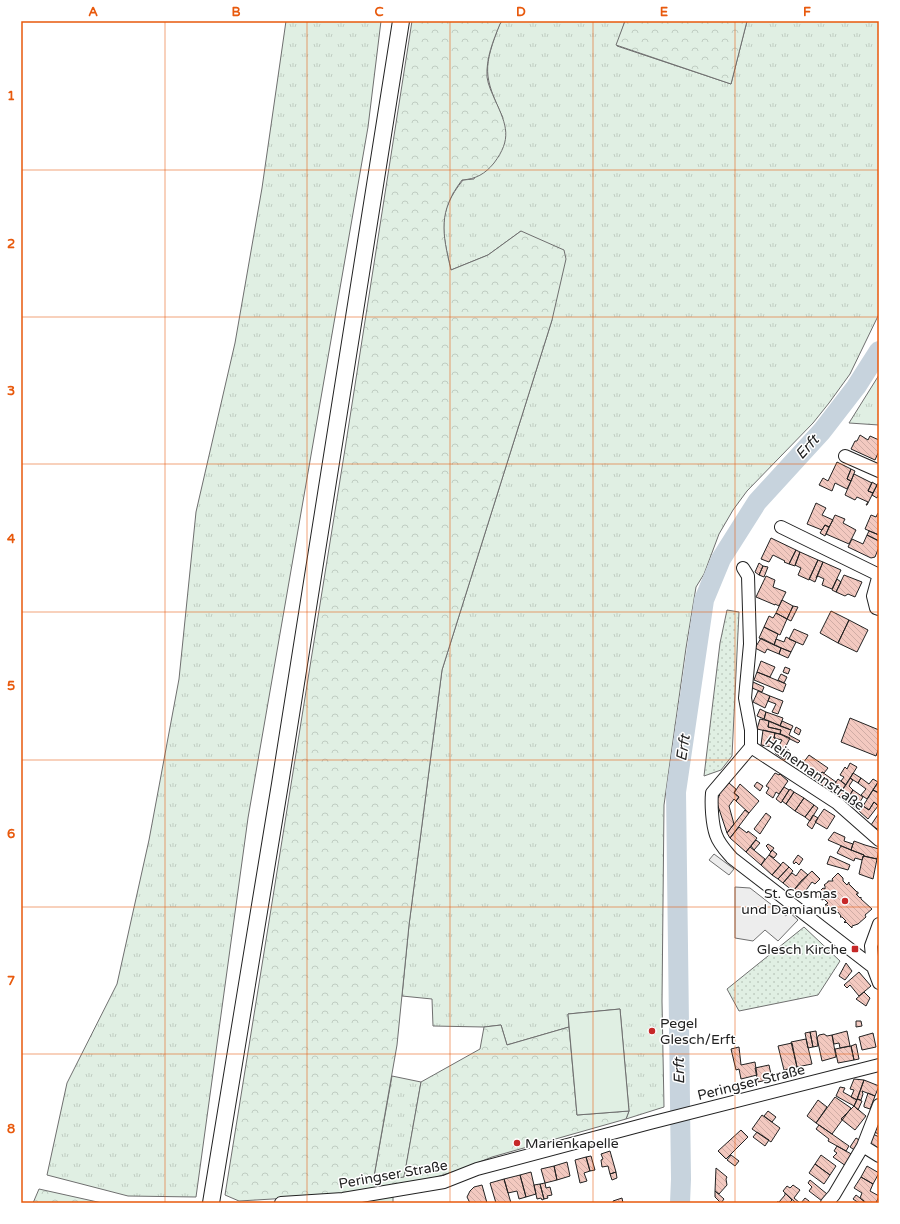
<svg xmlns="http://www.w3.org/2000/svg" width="900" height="1224" viewBox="0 0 900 1224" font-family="'Varela Round',sans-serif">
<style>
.grass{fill:url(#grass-tufts);stroke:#6f6f6f}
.forest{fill:url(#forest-crowns);stroke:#6f6f6f}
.park{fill:url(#park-dots);stroke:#6f6f6f}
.pitch{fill:#e0efe3;stroke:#6f6f6f}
.parking{fill:#ededed;stroke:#6f6f6f}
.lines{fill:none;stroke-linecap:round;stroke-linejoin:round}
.river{stroke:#c7d3dd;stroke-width:20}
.building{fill:url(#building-back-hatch);stroke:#222}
.minor-casing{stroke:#222;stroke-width:14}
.major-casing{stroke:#222;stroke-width:18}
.minor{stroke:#fff;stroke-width:12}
.major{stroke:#fff;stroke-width:16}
.grid{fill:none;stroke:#e8590c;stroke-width:1;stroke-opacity:0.55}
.poi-dot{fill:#c62828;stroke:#fff;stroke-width:1.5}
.labels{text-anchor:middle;stroke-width:3;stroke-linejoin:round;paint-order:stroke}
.street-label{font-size:14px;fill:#222;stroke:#fff}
.poi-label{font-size:14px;fill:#222;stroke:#fff;text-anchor:end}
.water-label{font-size:15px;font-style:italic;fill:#222;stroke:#fff}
.neatline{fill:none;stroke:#e8590c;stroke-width:1.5}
.grid-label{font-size:13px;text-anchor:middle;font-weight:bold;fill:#e8590c}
</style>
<defs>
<pattern id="grass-tufts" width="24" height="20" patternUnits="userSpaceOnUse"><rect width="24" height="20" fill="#e0efe3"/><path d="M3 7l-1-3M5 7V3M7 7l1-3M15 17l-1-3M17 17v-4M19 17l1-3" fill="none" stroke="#c0cdc2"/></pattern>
<pattern id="forest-crowns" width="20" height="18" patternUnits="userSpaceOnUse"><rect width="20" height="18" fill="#e0efe3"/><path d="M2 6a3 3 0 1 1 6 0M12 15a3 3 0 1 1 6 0" fill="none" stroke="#c0cdc2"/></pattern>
<pattern id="park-dots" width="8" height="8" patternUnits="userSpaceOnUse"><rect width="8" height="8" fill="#e0efe3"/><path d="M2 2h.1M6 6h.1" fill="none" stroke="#c0cdc2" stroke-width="1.8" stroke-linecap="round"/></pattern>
<pattern id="building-back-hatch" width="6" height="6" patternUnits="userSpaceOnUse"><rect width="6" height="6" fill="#f3c9c0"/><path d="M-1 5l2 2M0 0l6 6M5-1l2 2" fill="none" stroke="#d0aca5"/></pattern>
</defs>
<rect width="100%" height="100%" fill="#fff"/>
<path class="grass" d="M286,21H381L368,127L248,818L196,1197L128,1196L47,1175L67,1083L117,984L149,840L179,679L196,512L235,343L262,188Z
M502,21H625L617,46L731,84L747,21H879V314L850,374L829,403L813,423L747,491L733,510L719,534L704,574L696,587L686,648L664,805L662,1001L664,1107L626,1119L629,1111L620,1009L568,1014L569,1027L507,1045L501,1025L484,1027L433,1026L432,999L402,996L409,925L442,670L552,320L521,231L488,255L451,270C442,232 437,212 463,180L474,179L503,118C483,75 483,68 500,23Z
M879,375V425L849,423Z
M392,1076L421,1082L404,1178L373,1182Z
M393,1195V1203H339Z"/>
<path class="forest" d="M412,21H502L500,24C493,41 486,58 487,77C488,85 492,93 495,100C507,126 512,139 494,163C485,174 476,179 462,180C438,212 442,232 451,270L488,255L521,231L564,250L566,259L552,320L442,670L409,925L397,1045L373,1182L404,1177L421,1082L480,1049L484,1027L501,1025L507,1045L569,1027L577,1115L629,1111L626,1119L492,1157L462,1169L430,1179L340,1195L239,1201L225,1195L345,449Z
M625,21H747L731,84L616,45Z
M39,1189L102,1203H33Z"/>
<path class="park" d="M727,610L739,612L732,756L721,770L704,776L720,643Z
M804,927L840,961L818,995L739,1011L727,989Z"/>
<path class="pitch" d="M620,1009L629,1111L577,1115L568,1014Z"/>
<path class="parking" d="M714,854L734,869L729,875L709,860Z
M735,887L750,888L786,916L789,912L798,920L778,941L765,930L753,941L735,938Z"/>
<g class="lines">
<path class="river" d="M680,1203L681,1179L676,792L704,600L721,559L757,502L822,431L856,387L879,351"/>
</g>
<path class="building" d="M860,435L868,440L870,436L879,440V451L875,460L851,449L855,441H857Z
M837,462L851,469L847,479L851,481L847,489L835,483L832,491L819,485L823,478L828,481Z
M851,469L855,471L851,481L847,479Z
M854,474L872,483L868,491L873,493L867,505H866L868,502L857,497L855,500L845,495Z
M872,482L877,485L873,493L868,491Z
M878,483H879V493L877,498L872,495Z
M816,503L826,508L822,515L833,520L829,527L825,525L822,530L807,524Z
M878,513L879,514V535L865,529L871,515L876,517Z
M835,515L845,519L843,523L856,530L849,544L826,534Z
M825,525L829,527L825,536L820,533Z
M869,531L879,535V541L867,535Z
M867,535L879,541V547L875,557L871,558L848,547L852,539L863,544Z
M771,538L796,550L789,564L784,562L785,561L773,555L769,562L761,559Z
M796,550L800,552L795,566L789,564Z
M800,552L818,560L809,580L798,575L801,568L795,565Z
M818,560L823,562L815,582L809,579Z
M823,562L841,570L832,589L822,585L824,579L818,576L816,578Z
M759,563L763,566L759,575L755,572Z
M763,566L768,567L764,577L759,575Z
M844,575L862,582L855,597L848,594L845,596L836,592Z
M766,576L775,580L773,587L786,592L779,606L775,604V605L756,597Z
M837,579L841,582L836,592L832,590Z
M782,600L793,606L787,619L776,613Z
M793,606L798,607L791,621L787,619Z
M831,611L849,620L838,643L820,633Z
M776,613L787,619L780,635L764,627L769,616L773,618Z
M849,620L868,630L857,652L838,643Z
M764,627L778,634L774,645L759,638Z
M794,629L808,635L803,645L789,639Z
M786,637L796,642L791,652L774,645L776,639L784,642Z
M761,638L781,648L779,654L767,649L765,653L755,648Z
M781,648L791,652L788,658L779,654Z
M761,661L775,667L770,677L757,672Z
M785,667L790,669L788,674L783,672Z
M757,672L786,684L783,692L754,680Z
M781,674L787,677L784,683L778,680Z
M753,682L764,687L762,692L752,688Z
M758,691L770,696L765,708L753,702Z
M770,696L783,701L778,714L772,712L776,704L768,701Z
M760,709L766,712L764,719L757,716Z
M766,712L783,718L780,726L764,719Z
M850,718L879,730V748L876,756L841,742Z
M760,719L769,721L768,727L781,730L780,734L757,729Z
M769,721L791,730L789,735L800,741L798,743L780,734L781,730L768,727Z
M782,721L793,726L791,730L780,726Z
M796,727L801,730L799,735L794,732Z
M763,730L775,733L774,738H776L775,742L773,741L772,747L761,745Z
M775,733L783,735L790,738L785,748L789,750L785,760L775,753L782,740L774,738Z
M809,755L828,768L824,773L822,772L817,780L807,773L809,770L806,769L808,766L803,763Z
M850,763L857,767L846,785L841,781L844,777L840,775L845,767L847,769Z
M822,772L836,782L829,792L815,783Z
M775,773L779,775L780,774L788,781L779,794L776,792L773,798L766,793L769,788L766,786Z
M853,773L861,778L858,783L850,778Z
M850,778L853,780L849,786L853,790L846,801L838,796Z
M861,778L869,784L873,779L878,782L867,799L861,795L866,789L858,783Z
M838,779L846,785L838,796L830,791Z
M879,781V793L873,790Z
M757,782L763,786L760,791L754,786Z
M729,783L736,789L734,793L739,797L736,801L734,799L729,806L734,824L727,833L716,800L720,795L719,794Z
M740,784L759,801L749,813L736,801L739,797L734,793Z
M784,787L789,790L781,803L776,799Z
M790,789L794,792L786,804L782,801Z
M853,790L863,797L856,808L846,801Z
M873,790L879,793V806L874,802L869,810L863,806Z
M794,792L804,798L795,811L786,804Z
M804,798L814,805L805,817L795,811Z
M874,802L878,806L868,819L859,811L863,806L869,810Z
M814,805L818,808L810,821L805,817Z
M824,809L835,816L827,829L815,822Z
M745,810L749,813L730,838L727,833Z
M766,813L771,817L760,834L754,829Z
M879,813V830L871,825Z
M813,815L818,818L812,829L807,825Z
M739,827L747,833L748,831L757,838L746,852L730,838Z
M834,832L845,837L844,841L853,844L851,850L828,840Z
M756,840L760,843L754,850L751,846Z
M854,841L865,845L879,849L877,859L864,856V855L851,850Z
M768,844L774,848L771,852L768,849V848L766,846Z
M841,846L864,855L862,860L855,858L854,861L837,853Z
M750,847L765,859L761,865L746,852Z
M772,850L777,854L774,858L769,855Z
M769,855L781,865L772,875L761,865Z
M798,855L803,859L799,865L796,862L794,864L793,862Z
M830,856L850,865L848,870L827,864Z
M863,856L877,859L873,879L859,874Z
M783,862L789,867L778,879L772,875Z
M789,867L793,871L783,883L778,879Z
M801,869L808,875L793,891L783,883L792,873L796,876Z
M812,871L820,879L815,884L812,882L801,897L793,891L801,881Z
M838,873L843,878V881L847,885L849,882V884L857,892H858V894H856L860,898L861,897V899L872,909L865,915L866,917L858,924L852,926V928L846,922L845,923L844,922L846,921L842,917H840L841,916L838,912L835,915V913L827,905H825L828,903L824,899L822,900L816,895L823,888L825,889V886L824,885L828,882V881H833L832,879Z
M846,963L852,971L845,980L839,976Z
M859,972L871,986L859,996L850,985L847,988L844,985Z
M864,992L870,998L866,1006L856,999Z
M856,1021H861L862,1026L856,1027Z
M654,1027L655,1034H649V1028Z
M816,1031L818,1046L813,1047L810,1032Z
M847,1031L850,1046L840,1048L839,1043L834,1044L832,1035Z
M810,1032L813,1047L808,1048L805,1033Z
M873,1033L876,1047L862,1050L859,1037Z
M824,1034L827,1036L832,1035L836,1057L822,1061L817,1038L819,1035Z
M806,1039L812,1064L797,1067L791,1042Z
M792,1043L797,1067L784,1070L778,1046Z
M856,1044L859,1059L854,1060L851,1046Z
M851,1046L854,1060L838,1063L835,1049Z
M739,1047L741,1065L755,1062L757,1075L741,1079L739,1069L736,1070L731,1049Z
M769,1065L772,1079L758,1082L755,1068Z
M854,1079L864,1080L857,1100L851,1097L854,1090L850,1089Z
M864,1080L879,1086L875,1096L862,1091L863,1094L861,1100L857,1099Z
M840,1087L845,1088L843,1092L857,1100L854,1106L836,1096Z
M868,1093L875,1096L870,1109L864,1107V1105Z
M835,1097L851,1108L832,1134L816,1123Z
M857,1099L862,1101L858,1110L854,1106Z
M818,1100L827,1107L816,1123L807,1116Z
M854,1106L866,1116L855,1130L841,1119Z
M768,1111L776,1117L772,1122L764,1116Z
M762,1115L780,1128L771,1142L752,1129Z
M878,1121L879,1122V1134L874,1132Z
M819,1125L849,1146L846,1151L828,1141L829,1139L816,1129Z
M741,1130L748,1137L726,1159L718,1151Z
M757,1132L769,1140L765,1146L753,1137Z
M873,1134L879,1137V1149L869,1143Z
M856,1138L861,1141L856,1151L850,1147Z
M837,1146L853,1155L846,1166L833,1157L837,1153L834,1151Z
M610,1151L616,1172L610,1174L608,1166L602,1167L601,1160L603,1159L601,1154Z
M731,1155L739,1161L735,1166L727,1160Z
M821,1155L836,1166L830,1175L815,1164Z
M591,1156L595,1170L590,1171L586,1157Z
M586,1157L590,1171L584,1173L587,1181L580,1183L575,1160Z
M567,1162L570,1176L557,1180L554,1166Z
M815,1164L830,1175L824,1184L809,1173Z
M554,1166L557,1180L545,1183L541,1169Z
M867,1166L879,1173L873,1184L861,1177Z
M716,1168L727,1177L726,1179L727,1185L719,1194L715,1191Z
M531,1172L536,1194L526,1197L520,1175Z
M616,1172L617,1178L612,1180L610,1174Z
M520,1175L526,1197L519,1199L517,1191L508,1193L504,1179Z
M861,1177L873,1184L870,1191L879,1196L876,1203H866L860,1198L862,1193L854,1188Z
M504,1179L511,1203H496L490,1183Z
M810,1180L827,1194L822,1201L809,1191L812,1187L808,1183Z
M545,1183L546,1188L550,1187L552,1195L547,1196L548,1198L544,1199L540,1184Z
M540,1184L544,1199L542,1200L541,1198L537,1199L534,1185Z
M482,1185L487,1203H470L467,1197L470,1191L474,1187Z
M793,1185L800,1190L794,1198L800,1203H796L783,1191L787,1186L790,1188Z
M715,1191L724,1199L721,1203L715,1197Z
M785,1193L792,1200L789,1203H779L777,1202H779L785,1195Z
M856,1195L864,1201L863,1203H859L853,1199Z
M622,1198L623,1203H613V1201Z
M805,1198L809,1201L810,1203H801Z"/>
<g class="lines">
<g class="minor-casing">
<path id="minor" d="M845,456L879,471
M781,527L879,575
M743,568L748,576L750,644L745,698L751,730V747L712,793C711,804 712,824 716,835C719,844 726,851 732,858L873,967L879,983
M879,574L873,596L876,608L879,609
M751,747L837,803L879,840
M873,967L871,946L879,924
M863,1146L879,1156
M281,1203L343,1199L444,1182L477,1169L650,1123L879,1065
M827,1203L834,1195L863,1146L879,1105"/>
</g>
<g class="major-casing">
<path id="major" d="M211,1203L280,784L401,21"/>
</g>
<use href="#minor" class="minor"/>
<use href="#major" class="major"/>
</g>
<path class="grid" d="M165,21V1203M307,21V1203M450,21V1203M593,21V1203M735,21V1203M21,170H879M21,317H879M21,464H879M21,612H879M21,760H879M21,907H879M21,1054H879"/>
<g class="poi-dot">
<circle cx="845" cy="901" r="4"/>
<rect x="851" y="945" width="8" height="8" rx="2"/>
<circle cx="652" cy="1031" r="4"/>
<circle cx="517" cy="1143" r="4"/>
</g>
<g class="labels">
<g class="street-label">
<text transform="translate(815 773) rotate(35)" y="5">Heinemannstraße</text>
<text transform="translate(751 1082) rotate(-14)" y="5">Peringser Straße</text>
<text transform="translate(393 1174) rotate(-10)" y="5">Peringser Straße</text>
</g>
<g class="poi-label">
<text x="837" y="898">St. Cosmas<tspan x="837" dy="16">und Damianus</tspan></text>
<text x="847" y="954">Glesch Kirche</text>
<text x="660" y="1028" text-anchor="start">Pegel<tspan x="660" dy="16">Glesch/Erft</tspan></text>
<text x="525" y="1148" text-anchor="start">Marienkapelle</text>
</g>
<g class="water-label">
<text transform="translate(807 447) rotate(-48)" y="5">Erft</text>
<text transform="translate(683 748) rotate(-82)" y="5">Erft</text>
<text transform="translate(679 1071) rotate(-91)" y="5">Erft</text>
</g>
</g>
<rect width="900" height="1224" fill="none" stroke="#ffffff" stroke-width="44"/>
<rect x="22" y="22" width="856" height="1180" class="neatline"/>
<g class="grid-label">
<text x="93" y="16">A</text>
<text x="236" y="16">B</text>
<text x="379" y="16">C</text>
<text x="521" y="16">D</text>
<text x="664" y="16">E</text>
<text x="807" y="16">F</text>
<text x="11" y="100">1</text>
<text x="11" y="248">2</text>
<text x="11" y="395">3</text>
<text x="11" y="543">4</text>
<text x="11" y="690">5</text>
<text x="11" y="838">6</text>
<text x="11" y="985">7</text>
<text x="11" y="1133">8</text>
</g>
</svg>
